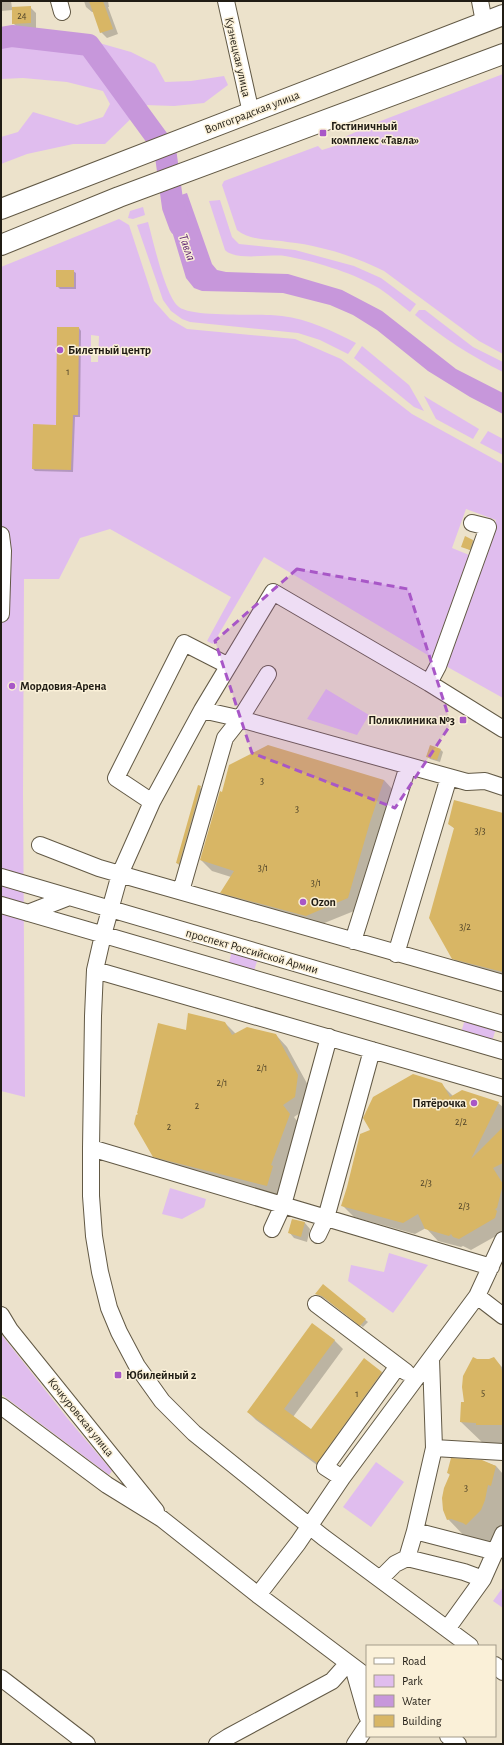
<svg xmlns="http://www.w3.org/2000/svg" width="504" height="1745" viewBox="0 0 504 1745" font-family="'Alegreya Sans',sans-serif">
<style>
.green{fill:#e0bdee;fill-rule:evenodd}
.water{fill:#c797db}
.shadow{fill:#0003}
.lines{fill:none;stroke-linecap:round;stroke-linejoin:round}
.river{stroke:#c797db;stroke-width:22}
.building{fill:#d8b665}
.minor-casing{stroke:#625945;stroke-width:18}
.major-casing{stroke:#625945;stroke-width:22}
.minor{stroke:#fff;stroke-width:16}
.major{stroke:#fff;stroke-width:20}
.marked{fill:#a857c7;fill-opacity:0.2;stroke:#a857c7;stroke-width:3;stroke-dasharray:8 5;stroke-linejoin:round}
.poi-dot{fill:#a857c7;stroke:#faf0d8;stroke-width:1.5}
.labels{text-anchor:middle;stroke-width:3;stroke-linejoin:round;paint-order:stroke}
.number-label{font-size:10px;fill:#4e4228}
.street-label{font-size:12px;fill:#201c14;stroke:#faf0d8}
.poi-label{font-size:12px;font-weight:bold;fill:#201c14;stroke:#faf0d8;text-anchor:start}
.water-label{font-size:13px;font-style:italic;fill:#5a1f6f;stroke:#faf0d8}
</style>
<rect width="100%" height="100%" fill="#ece2cb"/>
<path class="green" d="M57,31L131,52L155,64L165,82L191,81L224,76L228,85L204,103L174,106L145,105L105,144H73L27,154L1,164V137L18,132L33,112L77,125L103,117L110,104L103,91L67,82L23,78L1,79V33Z
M503,74V354L479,341L384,271C364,261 343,253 321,248C310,245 299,243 287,242C271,239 250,241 237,230L222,185L224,181L318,146L322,150L338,145V140L378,122Z
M220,200L232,237L239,244L295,250L354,266L381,278L416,304L410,312C399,304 388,293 375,286C350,272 314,261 285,256C271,254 235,261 225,250L209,201Z
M143,207L145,215L133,219L128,218L130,211Z
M119,219L129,225L154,301L170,319L187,329L295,339L341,359L412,414L503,464V698L444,665L496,520L466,509L452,548L474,557L436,660L264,557L213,644L207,641L231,597L110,529L80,538L59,579H24L23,794L25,1097L1,1091V267ZM91,335L99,336L98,362H91Z
M148,222C153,240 165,296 179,307C193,318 261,313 282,316C308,319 333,331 356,343L348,354L320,340L298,333L190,322L182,319L171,311L163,300L137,225Z
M419,310H425L473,347L503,362V372C471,356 443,338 415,315Z
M362,346L409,385L424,411L414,407L354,358Z
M424,396L479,429L473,439L436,419Z
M488,431L503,439V455L480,443Z
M326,689L369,715L357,735L307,719Z
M232,950L258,958L254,971L229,963Z
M465,1019L496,1028L492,1042L461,1033Z
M170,1188L206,1199L204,1207L182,1219L162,1214Z
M389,1253L428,1265L393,1313L348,1281L351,1265L384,1272Z
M1,1334L68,1419L112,1471L109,1475L1,1394Z
M376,1462L404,1482L371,1527L343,1507Z
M503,1587V1608L493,1601Z"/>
<path class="water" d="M187,193L212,264L217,270L226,272L288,274L342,290L382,311L456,369L503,393V414L470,397L428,371L377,330L353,315L330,305L283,293L202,291L194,288L186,278L163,201Z"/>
<path class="shadow" d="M1,1H11L12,8L30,7L36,13V28L19,29L13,23V10L1,11Z
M36,1H51V2H37Z
M84,1H108L109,7H108L118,34L107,38L101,32L94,12H92L86,7Z
M73,271L76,273V289H60L57,286Z
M79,328L81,331L80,417H75L73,472L35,471L33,469L57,426Z
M473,540L475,543L472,551L462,546Z
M441,750L443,752L440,762L430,759L427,756Z
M384,780L395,792L359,909L317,926L233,904L222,893L231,877L212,871L201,860Z
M199,787L209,796L186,872L177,863Z
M503,814V980L464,969L453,958L455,829L449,824Z
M225,1023L236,1034L276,1035L287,1047L309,1087L306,1109L294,1117L301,1126L278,1197L166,1168L154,1156L187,1031Z
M441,1084L453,1096L498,1103L503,1107V1232L471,1250L463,1246L461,1247L438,1241L426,1228L415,1234L354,1217L342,1205L371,1131Z
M292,1220L305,1223L310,1229L307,1242L294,1238L289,1232Z
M323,1286L368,1322L363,1327L325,1299L316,1294Z
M334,1340L343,1349L293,1417L312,1431L382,1372L390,1381L325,1471L256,1420L248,1412Z
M493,1358L503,1368V1448L485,1445L461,1422L465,1403L477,1360H489Z
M482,1461L496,1466L503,1474V1535L490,1548L471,1543L448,1519L450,1475L448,1473Z"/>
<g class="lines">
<path class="river" d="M1,38L12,36L89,45L165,149L173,207L180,226"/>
</g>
<path class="building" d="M89,1H103L113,29L100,33Z
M31,6V23L12,24V7Z
M56,270H74V287H56Z
M57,327H79L78,415H73L71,470L32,469L33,424L56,425Z
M465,536L473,540L470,550L461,547Z
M268,745L384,780L370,822L348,898L306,916L220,893L234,871L200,860L220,791L222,792L229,765Z
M430,745L441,749L437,760L426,757Z
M198,785L201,786L179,864L176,863Z
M454,800L503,813V972L452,959L429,918L454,828L448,824Z
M188,1013L225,1022L232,1035L247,1027L276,1034L298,1075L295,1097L283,1105L290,1114L271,1165L273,1166L267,1186L153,1157L134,1124L136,1115L138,1114L137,1113L158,1023L186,1030Z
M413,1074L442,1083L450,1097L462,1090L499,1102L471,1159L503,1127V1163L493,1168L503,1184L497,1208L495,1209L497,1211L495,1218L459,1239L453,1237L451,1234L449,1236L425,1229L418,1214L403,1223L341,1206L347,1187L360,1134L370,1130L363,1118L373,1097Z
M292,1219L305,1222L301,1237L288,1233Z
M323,1284L366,1319L360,1326L322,1296L315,1294Z
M312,1323L335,1340L284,1409L311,1429L364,1358L382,1372L317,1463L247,1412Z
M473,1357L477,1359H489L494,1357L500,1365L503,1374V1425H476V1423L460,1422L461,1402H464L462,1387L463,1376Z
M451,1458L482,1460L496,1466L491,1486L488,1485L485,1500L481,1510L466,1525L463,1523L451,1519L447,1520L443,1510L442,1498L444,1488L450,1474L447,1473Z"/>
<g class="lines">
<g class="minor-casing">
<path id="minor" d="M59,1L62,12
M226,1L251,113
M480,1L484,22
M1,535L3,551L1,614
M429,683L438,666L488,527L472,523
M202,710L233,717L467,782L485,781L503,787
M152,802L116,778L184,643L227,665
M40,845L99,868L137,879L503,983
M1,877L503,1024
M181,891L225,738L240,719L268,674
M1,905L503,1051
M28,913L69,897
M353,941L408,766
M396,954L449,777
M95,970L503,1088
M91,1148L491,1267
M272,1229L283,1205L329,1037
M318,1235L326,1218L372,1050
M477,1296L503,1316
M316,1304L406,1372
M1,1315L10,1330L156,1511
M431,1359L434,1448
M1,1406L107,1485L162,1519L258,1595L367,1677
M342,1478L325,1467L398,1366
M415,1531L496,1552
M407,1558L464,1572L483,1579
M380,1579L395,1564L407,1558L415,1531L434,1448L503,1452
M258,1595L298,1543L342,1478L477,1296L503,1240
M447,1629L483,1579L503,1534
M470,1646L323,1537L194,1433L162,1401L137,1366L119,1332L109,1308L100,1272L94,1236L91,1196V1148L93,1016L95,970L103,935L120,874L152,802L202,710L273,592L429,683L503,729
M495,1665L503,1672
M353,1667L367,1716
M1,1678L87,1744
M448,1736L458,1744
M217,1744L228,1737L332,1681L348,1663
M355,1744L367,1726"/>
</g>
<g class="major-casing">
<path id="major" d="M1,209L503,15
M1,245L119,197L503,54"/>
</g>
<use href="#minor" class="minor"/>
<use href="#major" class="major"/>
</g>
<path class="marked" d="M297,569L408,589L451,724L395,808L252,753L215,641Z"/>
<g class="poi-dot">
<rect x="319" y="129" width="8" height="8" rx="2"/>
<circle cx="60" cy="350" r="4"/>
<circle cx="12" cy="686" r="4"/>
<rect x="459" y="716" width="8" height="8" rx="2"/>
<circle cx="303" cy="902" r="4"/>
<circle cx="474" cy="1103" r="4"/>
<rect x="114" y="1371" width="8" height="8" rx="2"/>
</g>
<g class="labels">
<g class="number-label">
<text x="22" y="19">24</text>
<text x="68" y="375">1</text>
<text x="262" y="784">3</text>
<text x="297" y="812">3</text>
<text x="480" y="834">3/3</text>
<text x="263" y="871">3/1</text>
<text x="316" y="886">3/1</text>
<text x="465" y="930">3/2</text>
<text x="262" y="1071">2/1</text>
<text x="222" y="1086">2/1</text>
<text x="197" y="1109">2</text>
<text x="461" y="1125">2/2</text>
<text x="169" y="1130">2</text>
<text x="426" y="1186">2/3</text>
<text x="464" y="1209">2/3</text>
<text x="483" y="1396">5</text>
<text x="357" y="1397">1</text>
<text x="466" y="1491">3</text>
</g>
<g class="street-label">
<text transform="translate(238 57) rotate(77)" y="4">Кузнецкая улица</text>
<text transform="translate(252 112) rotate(-21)" y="4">Волгоградская улица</text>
<text transform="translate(252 951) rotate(16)" y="4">проспект Российской Армии</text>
<text transform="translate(81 1417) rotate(51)" y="4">Кочкуровская улица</text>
</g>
<g class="poi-label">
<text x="331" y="130">Гостиничный<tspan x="331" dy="14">комплекс «Тавла»</tspan></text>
<text x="68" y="354">Билетный центр</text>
<text x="20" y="690">Мордовия-Арена</text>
<text x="455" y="724" text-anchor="end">Поликлиника №3</text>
<text x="311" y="906">Ozon</text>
<text x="466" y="1107" text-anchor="end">Пятёрочка</text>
<text x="126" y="1379">Юбилейный 2</text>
</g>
<g class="water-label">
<text transform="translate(188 247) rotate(70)" y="5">Тавла</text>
</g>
</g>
<rect width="504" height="1745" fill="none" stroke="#201c14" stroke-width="4"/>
<rect x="366" y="1645" width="130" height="92" fill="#faf0d8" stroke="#a39b8a"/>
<rect x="374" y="1658" width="20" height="6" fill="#ffffff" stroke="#a39b8a"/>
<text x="402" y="1665" font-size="12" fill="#201c14">Road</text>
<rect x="374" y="1675" width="20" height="12" fill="#e0bdee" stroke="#a39b8a"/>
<text x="402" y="1685" font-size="12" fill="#201c14">Park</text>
<rect x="374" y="1695" width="20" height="12" fill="#c797db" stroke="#a39b8a"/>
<text x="402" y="1705" font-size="12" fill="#201c14">Water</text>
<rect x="374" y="1715" width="20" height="12" fill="#d8b665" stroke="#a39b8a"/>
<text x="402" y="1725" font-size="12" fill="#201c14">Building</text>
</svg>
